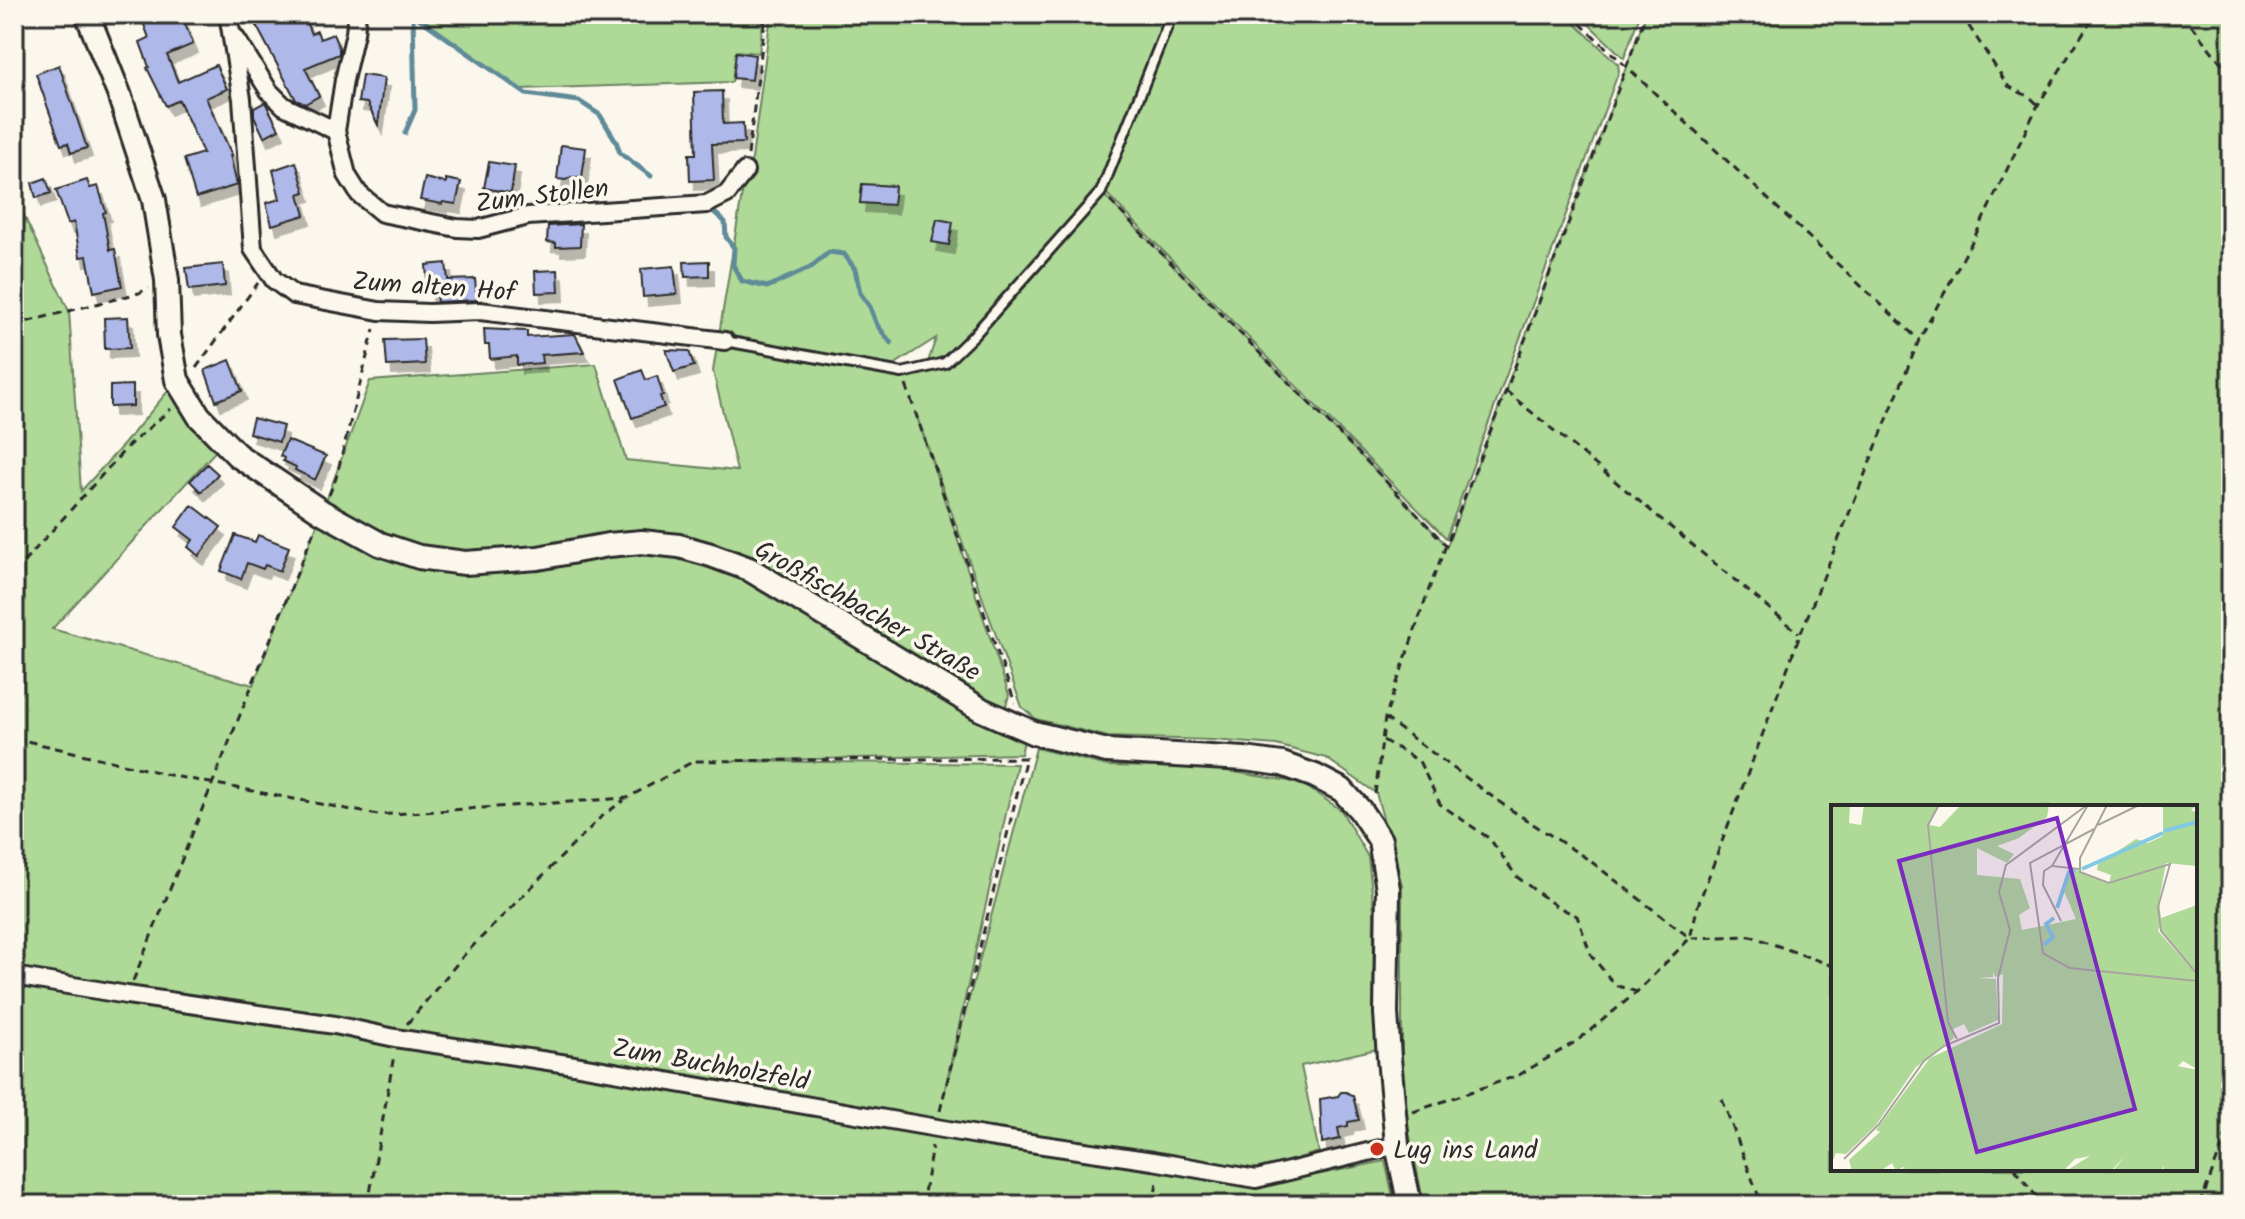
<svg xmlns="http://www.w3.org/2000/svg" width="2245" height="1219" viewBox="0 0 2245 1219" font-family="Kalam,sans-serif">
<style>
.green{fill:#aed997;stroke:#6c8261;stroke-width:2;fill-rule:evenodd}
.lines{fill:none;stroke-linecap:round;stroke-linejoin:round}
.stream{stroke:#5f8a98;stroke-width:5}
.building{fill:#aeb8e9;stroke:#2b2b2b;stroke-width:2;filter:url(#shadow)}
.service-casing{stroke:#2b2b2b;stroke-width:14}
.minor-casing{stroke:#2b2b2b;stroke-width:22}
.secondary-casing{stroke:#2b2b2b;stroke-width:28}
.path{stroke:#2b2b2b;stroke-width:3;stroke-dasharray:8 6;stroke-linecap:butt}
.service{stroke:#fbf7ec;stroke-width:8}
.minor{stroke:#fbf7ec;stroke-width:16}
.secondary{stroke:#fbf7ec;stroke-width:22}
.poi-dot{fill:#c8321e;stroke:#fbf7ec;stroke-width:3}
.labels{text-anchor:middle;stroke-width:7;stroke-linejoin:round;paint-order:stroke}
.street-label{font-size:26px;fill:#2b2b2b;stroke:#fbf7ec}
.poi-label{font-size:26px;fill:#2b2b2b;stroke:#fbf7ec;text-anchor:start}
.inset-river{fill:none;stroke:#81cae1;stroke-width:4}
.inset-road{fill:none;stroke:#a8a59f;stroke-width:2}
.view{fill:#7b2cbf;fill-opacity:0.15;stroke:#7b2cbf;stroke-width:4}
.inset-edge{fill:none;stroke:#2b2b2b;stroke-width:4}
</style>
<defs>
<filter id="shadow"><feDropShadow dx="5" dy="9" stdDeviation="0" flood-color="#0004"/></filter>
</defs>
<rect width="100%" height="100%" fill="#fbf7ec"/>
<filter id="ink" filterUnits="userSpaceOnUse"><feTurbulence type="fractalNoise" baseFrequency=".0125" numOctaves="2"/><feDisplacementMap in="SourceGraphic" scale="16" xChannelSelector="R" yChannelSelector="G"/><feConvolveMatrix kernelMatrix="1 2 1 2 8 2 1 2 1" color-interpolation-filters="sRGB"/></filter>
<g filter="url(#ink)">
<path class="green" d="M421,14H764L759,53L737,51L732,82L519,89L421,20Z
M771,14H1165L1107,171L1096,190L1082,210L957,347L944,356L928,362L936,338L886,370L902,373L945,363L1101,192L1377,472L1447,546L1646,14H2231V1205H1424L1408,1127L1402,1064V885L1376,793L1326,758L1276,745L1213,740L1108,737L1036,719L1022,707L917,417L1009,695L1006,706L983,710L994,729L1024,741L1021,754L732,761L1017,764L944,1093L1036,748L1108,766L1209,768L1301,783L1341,810L1368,857L1374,910L1373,1009L1377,1049L1301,1066L1319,1152L1261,1169L1153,1161L1017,1142L1257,1187L1385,1161L1395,1205H14V184L25,218L69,311L81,491L124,444L177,380L224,442L52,629L253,685L322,512L370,381L596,364L626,460L737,471L713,371L745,176L752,159ZM1833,807H2195V1169H1833Z
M1173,14H1565L1618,64L1619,71L1446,538L1106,193Z
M1578,14H1640L1624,58Z"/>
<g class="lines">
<path class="stream" d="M413,14L526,94L579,101L600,115L616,141L620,153L651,176
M405,133L415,110L413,16
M715,213L725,222L726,237L734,248L733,265L742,281L767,287L810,268L829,252L844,254L855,269L860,293L870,307L877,325L891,343"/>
</g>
<path class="building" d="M140,14H181L193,44L167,55L178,82L216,65L227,89L206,98L232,155H230L237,185L196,198L184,159L203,153L179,100L166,106L147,68L149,67L140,42L149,38Z
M262,14H303L311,34L317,31L320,39L333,34L339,48V54L305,68L319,96L305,104L296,100L255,23L264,19Z
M736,52L755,55L752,80L733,78Z
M59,65L87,148L71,153L68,143L61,145L36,74Z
M362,75L384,78L378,125L367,103L358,102Z
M722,91L723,124L743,123L744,143L712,144L714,180L690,181L689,154H696L694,92Z
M265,102L279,129L264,137L254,116V108Z
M561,145L586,148L582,178L571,177L566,180L557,179Z
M296,162L305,192L299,194L305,215L272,225L266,203L280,199L273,170Z
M489,162L515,166L511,193L484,188Z
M46,178L51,193L36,198L32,183Z
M425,178L446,183V179L461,182L456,204L443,202L442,204L420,200Z
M87,180L90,188L98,186L106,212L103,213L110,250L115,249L122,286L94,292L87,256L80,257L74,222L68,224L56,190Z
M862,184L895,186L893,205L860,203Z
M937,219L953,222L949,245L932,242Z
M581,224L580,246L556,247V243L547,242L548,226Z
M709,261V276L685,277L684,262Z
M446,263L448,280L475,279L477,300L437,302L436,293L428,294L426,265Z
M223,264L225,286L189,290L186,268Z
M674,266L677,294L643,297L641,269Z
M558,270L559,292L536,293L535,271Z
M128,317L130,348L105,349L104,318Z
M484,329L527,331V337L575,334L584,352L541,355L542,363L517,365V356L490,359L489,345H485Z
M423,339L425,364L387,366L385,340Z
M666,350L689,351L694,366L674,372Z
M230,360L242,391L216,401L205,370Z
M642,370L646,380L657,376L663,395L660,396L664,407L632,418L618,379Z
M133,385V406L110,407V386Z
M253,418L283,426L279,442L249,433Z
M287,440L326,456L315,480L295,470L296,467L283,461L284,458L280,456Z
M207,464L218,474L201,492L190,481Z
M192,505L221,527L199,556L188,547L193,540L176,527Z
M235,535L255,542L258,535L289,547L280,571L265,565L263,569L247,563L241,579L221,571Z
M1341,1092H1346L1353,1096L1359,1120L1348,1122V1126L1338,1128L1340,1139L1322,1143L1320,1099L1338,1096Z"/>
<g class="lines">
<g class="service-casing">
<path id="service" d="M725,341L902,373L945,363L974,335L1101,192L1172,14"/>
</g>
<g class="minor-casing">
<path id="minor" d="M228,14L242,99L253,249L274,280L294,295L379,311L429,313L480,311L725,341
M235,37L269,91L284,106L336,131L344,80L355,33L357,14
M336,131L347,175L359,194L382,213L457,228L478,229L528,216L707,204L727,194L745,171
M14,976L127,995L335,1025L395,1038L574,1065L989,1137L1153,1161L1256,1179L1397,1145"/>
</g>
<g class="secondary-casing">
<path id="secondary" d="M87,14L119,94L154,200L167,280L169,335L177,380L199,416L237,455L322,512L380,544L419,557L465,563L538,558L608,545L642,542L679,546L711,555L749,569L982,710L1034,733L1107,751L1245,759L1282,764L1315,776L1342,790L1360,810L1380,840L1388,889L1386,1013L1389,1058L1397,1145L1410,1205"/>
</g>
<path class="path" d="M1570,14L1919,340
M1961,14L2008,86L2031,98L2038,105
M2182,14L2231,75
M748,155L766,14
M1110,201L1377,472L1447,546
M14,325L139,293L149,288
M196,368L258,283
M906,385L1015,703
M1506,391L1799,633
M329,495L336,478L374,329
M14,573L129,445L171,409
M1385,718L1505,806L1589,860L1690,938L1751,936L1833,966
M14,738L174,776L378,815L627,798L694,761L1026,758
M1383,740L1419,761L1440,804L1490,839L1517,877L1556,906L1577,916L1591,955L1615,985L1637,992
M1375,794L1385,718L1429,589L1506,391L1646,14
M133,981L314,531
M407,1024L465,954L601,817L624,800
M1722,1099L1762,1205
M940,1111L1026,757
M1413,1112L1519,1075L1577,1041L1637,992L1690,938L1698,905L1800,635L1919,340L1976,234L2038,105L2095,14
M2015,1169L2043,1205
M368,1205L394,1055
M922,1205L932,1146
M1154,1205L1157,1180
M2200,1205L2231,1122"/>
<use href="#service" class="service"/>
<use href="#minor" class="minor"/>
<use href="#secondary" class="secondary"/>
</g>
</g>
<circle class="poi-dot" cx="1377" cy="1149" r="8"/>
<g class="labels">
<g class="street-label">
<text transform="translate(542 195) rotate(-7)" y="9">Zum Stollen</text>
<text transform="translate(434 286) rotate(4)" y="9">Zum alten Hof</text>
<text transform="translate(868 610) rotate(30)" y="9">Großfischbacher Straße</text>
<text transform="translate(711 1064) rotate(10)" y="9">Zum Buchholzfeld</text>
</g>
<g class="poi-label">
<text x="1393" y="1158">Lug ins Land</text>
</g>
</g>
<g transform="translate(1831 805)">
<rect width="366" height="366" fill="#fbf7ec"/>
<path d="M0,0H19L18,18L30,20L33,0H108L98,20L109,22L130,0H218L216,12L188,33L166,41L183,49L176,58L146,43V70L189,74L199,103L188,110L191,125L245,114L232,84L238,69L246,65L278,78L280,70L266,65L267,59L305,34L317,38L332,31V0H366L360,5L366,8V61L335,58L328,96L330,113L366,100V168L328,122L327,126L366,170V264L352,256L347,261L366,265V366H332L333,360L330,366H282L294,351L280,366H235L259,351L244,354L232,366H70L74,361L65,366L61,358L49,366H21L18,355L49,327L45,325L99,253L171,219L172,169L164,172L162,167V172L146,173L165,174L167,215L138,228L133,219L122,224L123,233L85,262L45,320L15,349L5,348L0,360Z" fill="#aed997"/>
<path class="inset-river" d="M333,26L366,17M251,64L332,28M226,103L238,67L245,65M213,140L222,132L215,119L223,113"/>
<path class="inset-road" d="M108,0L97,20L117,217L126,234M276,0L249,53V67L278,78L339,59L327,102L330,126L366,169M267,20L308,0M263,24L199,58L212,148L239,163L366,176M221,61L213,66L212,80L230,116M248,64L221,61L257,0M13,354L48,319L93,256L113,241L168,218L167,173L179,125L168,87L175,60L256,0"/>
<path class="view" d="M226,13L304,304L146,347L68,56Z"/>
<rect width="366" height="366" class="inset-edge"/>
</g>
<rect width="2245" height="1219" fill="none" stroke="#fbf7ec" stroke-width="48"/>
<rect x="24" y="24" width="2197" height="1171" fill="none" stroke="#2b2b2b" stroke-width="3" filter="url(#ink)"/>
</svg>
